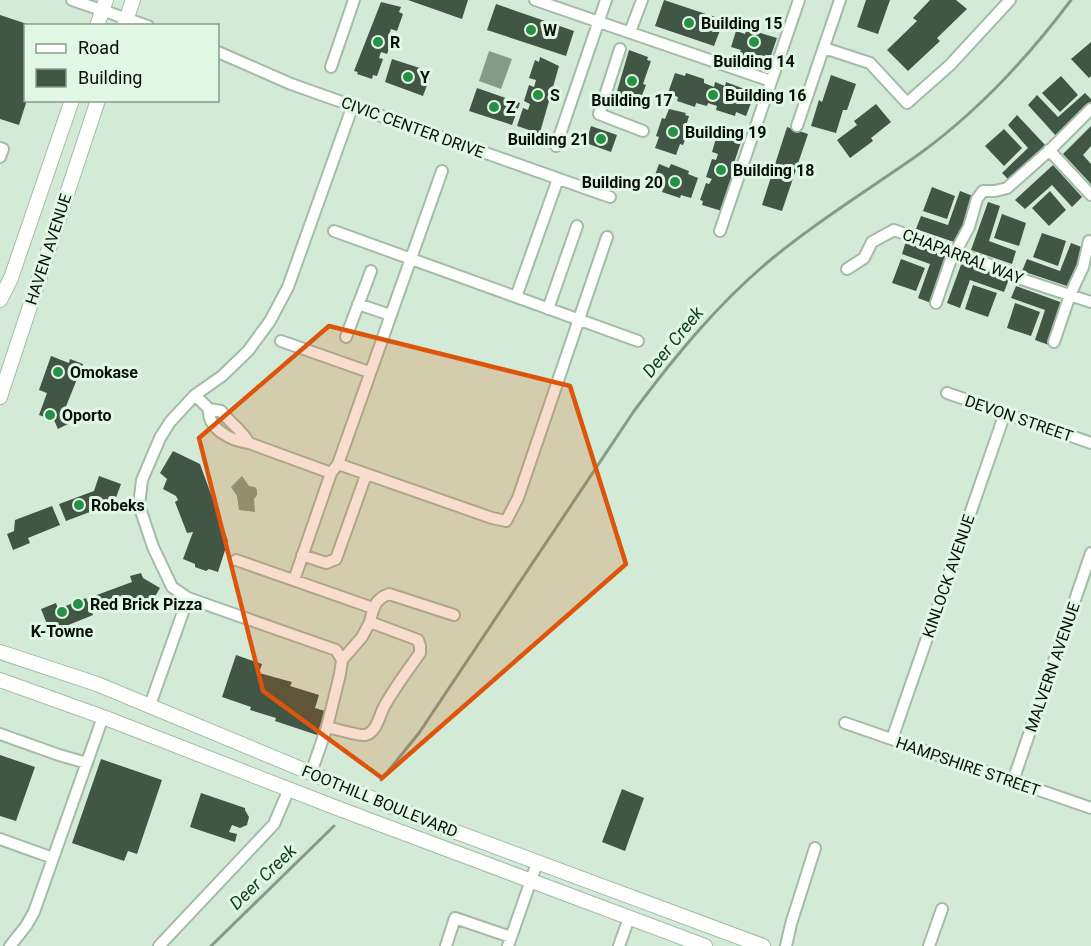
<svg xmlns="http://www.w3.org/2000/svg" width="1091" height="946" viewBox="0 0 1091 946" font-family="Roboto,sans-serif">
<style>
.water{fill:#839c87}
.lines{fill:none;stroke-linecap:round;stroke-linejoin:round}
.stream{stroke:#839c87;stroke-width:3}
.building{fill:#425645}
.minor-casing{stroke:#a4bba7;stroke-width:14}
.major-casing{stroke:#a4bba7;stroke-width:16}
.minor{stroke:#fff;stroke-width:10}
.major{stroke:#fff;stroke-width:14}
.marked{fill:#dd550c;fill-opacity:0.2;stroke:#dd550c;stroke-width:4.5;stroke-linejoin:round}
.poi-dot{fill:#269047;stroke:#e0f8e3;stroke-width:2}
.labels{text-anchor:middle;stroke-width:6;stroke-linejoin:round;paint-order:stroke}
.poi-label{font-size:16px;font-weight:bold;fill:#081009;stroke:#e0f8e3;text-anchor:start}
.street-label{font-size:16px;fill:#081009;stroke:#e0f8e3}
.water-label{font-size:18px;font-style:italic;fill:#123c1e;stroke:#e0f8e3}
</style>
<rect width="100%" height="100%" fill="#d3ebd6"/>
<path class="water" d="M489,51L512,59L501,89L479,81Z
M242,476L249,486L255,487L257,490V495L254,499L255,512L239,510L237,496L231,487Z"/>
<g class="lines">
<path class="stream" d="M381,780L419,733L634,411C676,355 720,301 774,257C821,218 873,187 922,152C979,110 1029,56 1071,0
M211,946L334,826"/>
</g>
<path class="building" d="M408,0H468L462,19Z
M664,0L724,20L714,46L655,26Z
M866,0H890L878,34L857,27Z
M930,0H956L967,9L937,38L940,41L908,71L887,50L917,21L913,18Z
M381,2L401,7L399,12L403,14L397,31L391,29L389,35L393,37L387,54L381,52L379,58L383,59L377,76L373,75L372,79L357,74L358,72L354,71Z
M496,4L574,31L566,56L487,30Z
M0,15L30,25L26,26V100H27L19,125L0,119Z
M747,29L777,38L768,64L739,55L741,50L731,47L736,31L745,34Z
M1091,42V76L1089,78L1071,59Z
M629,50L648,57L647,60L651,61L643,84L646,85L639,103L636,102L634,105L615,98Z
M540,57L559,66L539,136L534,134L535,132L517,126L523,108L528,110L530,104L524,101L529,85L534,87L536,80L529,78L535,60L539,62Z
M392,59L432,72L423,96L385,82Z
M675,73L685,76L686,73L704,79V83L714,87L715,82L725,86L726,82L755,93L746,116L736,112L735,116L716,110L717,106L708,103L707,106L696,103L695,107L677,101L678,97L668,93Z
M831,75L856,84L847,110H843L836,133L811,126L819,100L822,102Z
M1061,76L1078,95L1060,112L1042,93Z
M477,88L520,103L512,125L469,111Z
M1085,93L1091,99V106L1057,137L1028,105L1037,95L1058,117Z
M876,104L891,122L871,138L873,141L850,158L837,140L857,125L854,121Z
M669,109L686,113L685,115L689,116L686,126L690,128L683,145L680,144L676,155L655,148L659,137L656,136L662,118L665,119Z
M1017,115L1047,147L1011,182L1002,173L1028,148L1008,125Z
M591,126L617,135L611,152L586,143Z
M1091,126V146L1083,155L1091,164V184L1063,154Z
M787,127L808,134L782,211L762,205Z
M1004,129L1022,148L1004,166L985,146Z
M723,132L742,139L734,163L736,164L722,211L702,205L703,201L700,200L706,183L709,184L712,179L706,177L712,159L716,160L718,154L712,152L717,135L721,136Z
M659,164L669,168L671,164L689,171L688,174L698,178L691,198L681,195L680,198L662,192L663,189L651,186Z
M1053,165L1082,197L1072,207L1052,185L1025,209L1015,200Z
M932,187L955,196L947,219L923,211Z
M960,191L973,196L957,243L916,229L921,216L948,225Z
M1050,191L1066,210L1049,226L1032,208Z
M988,202L1000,206L989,241L1016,251L1012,264L971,250Z
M1002,214L1026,223L1019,246L994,238Z
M1042,233L1066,241L1058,266L1033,257Z
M906,241L947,257L931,303L918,298L930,264L902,254Z
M1071,243L1084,248L1070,287L1022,271L1027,259L1060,271Z
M901,259L925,268L916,291L892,283Z
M962,262L1009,279L1004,292L970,280L960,308L947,303Z
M973,285L997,293L988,317L965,309Z
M1016,286L1063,303L1049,345L1035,340L1045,310L1011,298Z
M1015,303L1040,312L1031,336L1007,328Z
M51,356L69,363L70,359L83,364L63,414L68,424L58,429L54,420L39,415L47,393L39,390Z
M173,451L200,464L228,541L218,572L209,569L206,571L195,567V564L183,559L193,532L187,533L175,502L178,500L176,496L163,489L167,479L160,473Z
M99,476L121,484L114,503L116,508L105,512L103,507L66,521L59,504L94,491Z
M52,506L60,525L28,538L30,543L13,550L7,534L14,531L15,520Z
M141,573L143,578L160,588L149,607L135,600L100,612L94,596L132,582L130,576Z
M86,598L93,615L61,628L52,622L47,624L41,609L56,603L58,609Z
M236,655L262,664L259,673L292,682L290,686L319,695L315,708L325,711L317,735L275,721L276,718L250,710L251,707L222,697Z
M0,755L35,767L16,821L0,816Z
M101,759L162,780L137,854L128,851L124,861L72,843Z
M622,789L644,798L625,851L602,842Z
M201,793L245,808V810L249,817L247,825L240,828L232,825L229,832L237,834L235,842L190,827Z"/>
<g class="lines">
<g class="minor-casing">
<path id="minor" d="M72,0L148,26
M535,0L771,81
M630,32L642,0
M824,48L870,63L907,103L950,65L1010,0
M620,49L599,114L643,131
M218,52L291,84L610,197
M331,67L354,0
M797,126L840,0
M556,146L606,0
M0,148L3,149L0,157
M1049,150L1091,195
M334,231L638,341
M720,231L799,0
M847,269L864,258L872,242L894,230L1010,272L1021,279L1091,302
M516,297L558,179
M936,303L950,262L969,227L977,199L983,191H995L1007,188L1051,149L1091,109
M358,304L390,315
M548,309L577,226
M346,337L371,271
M281,341L369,372
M1054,342L1070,295L1083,267L1089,241
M947,393L1091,443
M195,395L209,409L221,411C230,423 242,430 249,443
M209,409C207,429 232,441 249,443L331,473
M338,464L492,518L506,521L518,498L607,237
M302,555L326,563L336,559L366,475
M236,560L373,608
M294,580L331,473L338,464L442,171
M342,660L362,637L370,622
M150,705L188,598
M845,723L1091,808
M327,727C336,729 359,736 365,735C377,733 379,715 385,705C395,687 408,670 420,653V646L418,640L370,622C373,608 375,599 389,594L454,615
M0,734L59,755L87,763
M892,739L1005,413
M311,773L327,727L340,674L342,660L336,650L188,598L172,587L153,547L139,505L142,480L160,438L170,422L195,395L222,376L248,351L270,321L288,287L353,105
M1013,781L1091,553
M0,839L53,858
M10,946L26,926L34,912L103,717
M159,946L274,824L289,789
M446,946L455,918L511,937
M508,946L537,863
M619,946L629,918
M786,946L791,924L815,848
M929,946L942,909"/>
</g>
<g class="major-casing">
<path id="major" d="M97,26L106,0
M124,26L133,0
M0,300L11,278L72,100
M0,397L98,100
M0,652L97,684L424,820L763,946
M0,680L103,717L337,808L705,946"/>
</g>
<use href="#minor" class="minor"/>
<use href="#major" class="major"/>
</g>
<path class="marked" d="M329,326L570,386L626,564L382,778L263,691L199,438Z"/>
<g class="poi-dot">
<circle cx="689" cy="23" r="6"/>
<circle cx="531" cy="30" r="6"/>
<circle cx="378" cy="42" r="6"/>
<circle cx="754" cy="42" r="6"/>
<circle cx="408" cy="77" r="6"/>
<circle cx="632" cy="81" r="6"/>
<circle cx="538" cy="95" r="6"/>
<circle cx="713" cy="95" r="6"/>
<circle cx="494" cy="107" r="6"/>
<circle cx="673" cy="132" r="6"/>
<circle cx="601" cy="139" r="6"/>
<circle cx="721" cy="170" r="6"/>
<circle cx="675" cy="182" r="6"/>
<circle cx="58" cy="372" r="6"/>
<circle cx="50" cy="415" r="6"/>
<circle cx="79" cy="505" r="6"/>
<circle cx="78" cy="604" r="6"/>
<circle cx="62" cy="612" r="6"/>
</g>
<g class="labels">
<g class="poi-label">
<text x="701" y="29">Building 15</text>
<text x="543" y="36">W</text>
<text x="390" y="48">R</text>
<text x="754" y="67" text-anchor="middle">Building 14</text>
<text x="420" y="83">Y</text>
<text x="550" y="101">S</text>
<text x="725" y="101">Building 16</text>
<text x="632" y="106" text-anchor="middle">Building 17</text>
<text x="506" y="113">Z</text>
<text x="685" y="138">Building 19</text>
<text x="589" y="145" text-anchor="end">Building 21</text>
<text x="733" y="176">Building 18</text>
<text x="663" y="188" text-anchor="end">Building 20</text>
<text x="70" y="378">Omokase</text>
<text x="62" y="421">Oporto</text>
<text x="91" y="511">Robeks</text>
<text x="90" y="610">Red Brick Pizza</text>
<text x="62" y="637" text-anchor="middle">K-Towne</text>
</g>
<g class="street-label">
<text transform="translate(413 127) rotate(20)" y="6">CIVIC CENTER DRIVE</text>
<text transform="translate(48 249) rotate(-72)" y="6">HAVEN AVENUE</text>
<text transform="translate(963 256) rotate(21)" y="6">CHAPARRAL WAY</text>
<text transform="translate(1019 418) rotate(19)" y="6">DEVON STREET</text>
<text transform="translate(948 576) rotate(-71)" y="6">KINLOCK AVENUE</text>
<text transform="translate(1052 667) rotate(-71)" y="6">MALVERN AVENUE</text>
<text transform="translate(968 766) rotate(19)" y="6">HAMPSHIRE STREET</text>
<text transform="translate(380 801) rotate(22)" y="6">FOOTHILL BOULEVARD</text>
</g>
<g class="water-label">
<text transform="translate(673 342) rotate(-51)" y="6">Deer Creek</text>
<text transform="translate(263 877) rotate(-44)" y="6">Deer Creek</text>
</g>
</g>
<rect x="24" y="24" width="195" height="78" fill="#e0f8e3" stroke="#8a9b8c" stroke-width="1.5"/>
<rect x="36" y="44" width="30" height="9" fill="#ffffff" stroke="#8a9b8c" stroke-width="1.5"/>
<text x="78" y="54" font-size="18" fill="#081009">Road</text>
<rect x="36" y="69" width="30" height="18" fill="#425645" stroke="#8a9b8c" stroke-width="1.5"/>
<text x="78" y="84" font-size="18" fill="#081009">Building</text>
</svg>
